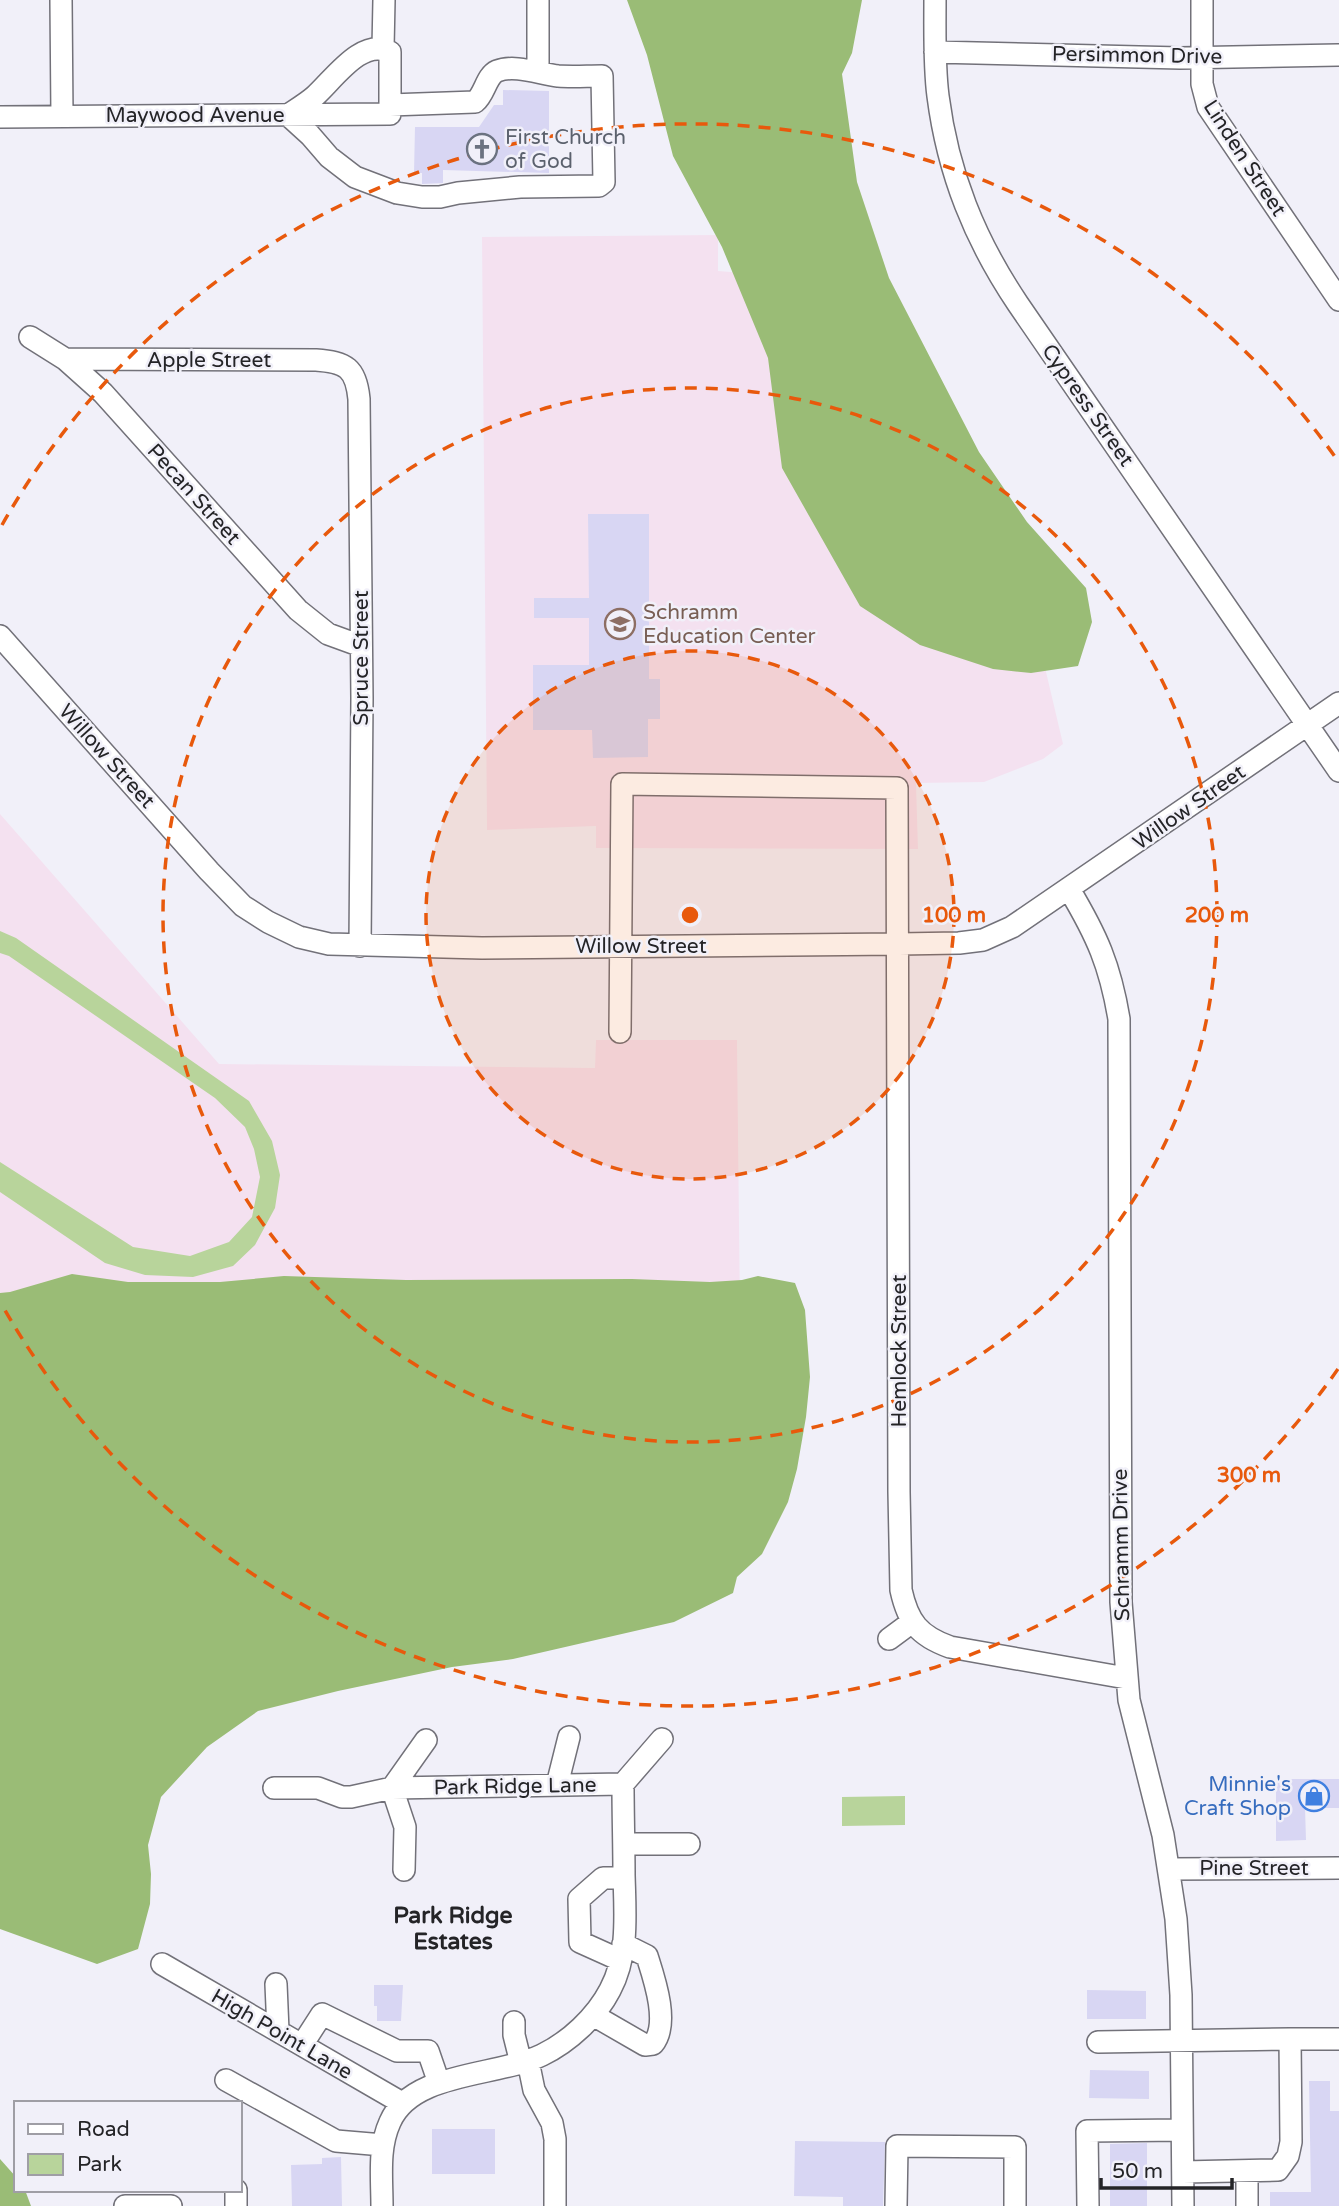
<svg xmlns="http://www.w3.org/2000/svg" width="1339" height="2206" viewBox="0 0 1339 2206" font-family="'Varela Round',sans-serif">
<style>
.education{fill:#f4e1f0}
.green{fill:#b8d49b}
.forest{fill:#9abc76}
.building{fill:#d8d6f3}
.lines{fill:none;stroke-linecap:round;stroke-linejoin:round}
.minor-casing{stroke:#727179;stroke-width:24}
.minor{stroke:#fff;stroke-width:21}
.ring{fill:none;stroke:#e8590c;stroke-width:3.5;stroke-dasharray:12 9}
.labels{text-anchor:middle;stroke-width:5;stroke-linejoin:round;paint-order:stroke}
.street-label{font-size:21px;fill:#242427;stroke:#f1f0f9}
.worship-label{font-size:21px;fill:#5b616d;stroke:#f1f0f9;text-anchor:start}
.education-label{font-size:21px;fill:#785e54;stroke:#f1f0f9;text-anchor:start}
.shop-label{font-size:21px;fill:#366cbe;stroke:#f1f0f9;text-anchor:end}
.neighbourhood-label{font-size:23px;font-weight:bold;fill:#242427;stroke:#f1f0f9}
.centre{fill:#e8590c;stroke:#f1f0f9;stroke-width:3.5}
.ring-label{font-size:21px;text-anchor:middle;font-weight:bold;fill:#e8590c;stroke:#f1f0f9;stroke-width:5;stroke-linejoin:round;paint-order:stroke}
</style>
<rect width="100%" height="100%" fill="#f1f0f9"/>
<path class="education" d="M718,235V271L849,282L1014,536L1063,744L1043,759L984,782L916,783L918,849L596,848V826L487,830L482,237Z
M0,814L219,1064L595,1068L596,1040H737L740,1315H0Z"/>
<path class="green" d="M0,931L16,938L249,1101L272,1141L280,1175L275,1208L255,1245L233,1266L193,1277L145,1275L105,1263L0,1192V1162L133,1247L190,1256L229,1242L252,1217L260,1177L254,1149L245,1127L215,1098L9,956L0,953Z
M905,1796V1825L842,1826V1797Z"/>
<path class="forest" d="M627,0H862L852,53L842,74L857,182L889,278L979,452L1027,522L1086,588L1092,622L1078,666L1031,673L993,669L920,645L860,606L782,468L768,358L722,247L673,156L647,55Z
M72,1274L128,1282H220L284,1276L406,1280L632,1279L710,1282L742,1280L758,1276L795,1283L805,1310L810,1377L806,1417L797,1469L788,1502L762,1554L737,1577L733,1593L674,1622L513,1659L452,1667L338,1691L258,1711L207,1747L161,1797L148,1845L151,1874L150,1904L138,1949L97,1964L0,1929V1293L10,1292Z
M0,2159L16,2177V2190H25L31,2206H0Z"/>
<path class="building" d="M503,90L549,91V173L443,170V183L422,184V173H414L415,127H479L494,105H503Z
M588,514H649V679H660V719H648V757L593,758L592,730H533V665H589V618H534V598H589Z
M1276,1779H1339V1808H1305L1306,1840L1276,1841Z
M374,1985H403L401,2021H377V2006H374Z
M1087,1990L1146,1991V2019H1087Z
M1090,2070L1149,2071V2099L1089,2098Z
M1309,2081H1330V2111H1339V2206H1270V2192H1311Z
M432,2129H495V2174H432Z
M795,2141L885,2142L883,2206H843V2197L794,2196Z
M1147,2143V2206H1110V2144Z
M341,2157L342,2206H292L291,2165L322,2164V2158Z"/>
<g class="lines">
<g class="minor-casing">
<path id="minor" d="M61,0L62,116
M935,0C935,32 934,65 938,96C948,174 975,240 1018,304L1339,771
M1202,0V84L1208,107L1339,300
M383,48L384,0
M935,52L1180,58L1338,55
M538,71V0
M0,117L390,114V52C362,37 334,79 315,96C307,103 297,109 288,115L310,135L329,157L355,177L397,193L422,197H440L458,193L520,187L599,186L604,182L602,76C587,76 572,77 558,76C540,74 515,64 497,71C486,76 485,94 475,102L390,105
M30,337L65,359L103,393L298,610L328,634L361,646
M65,359L316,360C346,362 356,368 359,399L362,698L360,946
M0,636L209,871L243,906L268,922L299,937L329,944L482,948L899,944L959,943L983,940L1012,927L1339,703
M1069,889C1097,936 1110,965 1119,1019L1121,1602L1129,1700L1163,1835L1176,1919L1181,1995L1183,2206
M620,1032L622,784L897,788L899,1492L901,1590C908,1622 919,1636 950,1647L1126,1678
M889,1639L912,1622
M623,1784L662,1739
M557,1785L569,1737
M274,1788H318L342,1797H351L392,1788L623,1784C623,1814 624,1845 624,1875C625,1913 629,1955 610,1990C596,2017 569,2042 542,2055C497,2077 412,2071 390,2122C378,2148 382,2178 382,2206
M392,1788L405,1827L404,1870
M392,1788L426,1740
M624,1844H689
M1170,1869L1339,1868
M620,1960L580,1942L579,1899L603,1878H624
M162,1964L402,2103
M276,1984L278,2031
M593,2015L645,2045L653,2044C670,2024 654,1978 647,1956L623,1944
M514,2022V2035L521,2063
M1290,2039H1339
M1098,2042L1290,2039L1291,2142L1288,2156L1278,2170L1183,2172
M302,2045L322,2014L397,2051H428L439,2083
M528,2061L534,2090L552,2123L555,2139V2206
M226,2080L336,2141L383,2145
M1247,2171V2206
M236,2190V2206
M125,2206H171
M896,2206L897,2146L1015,2147V2206
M1088,2206L1087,2131L1182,2130"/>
</g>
<use href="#minor" class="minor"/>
</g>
<circle cx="690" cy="915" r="264" fill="#e8590c" fill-opacity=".12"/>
<g class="ring">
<circle cx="690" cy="915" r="264"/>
<circle cx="690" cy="915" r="527"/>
<path d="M1338 1369A791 791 0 0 1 2 1305M2 525A791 791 0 0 1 1338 461"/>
</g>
<defs>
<g id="church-ring" transform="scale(1.575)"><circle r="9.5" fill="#f1f0f9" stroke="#6b7280" stroke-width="1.5"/><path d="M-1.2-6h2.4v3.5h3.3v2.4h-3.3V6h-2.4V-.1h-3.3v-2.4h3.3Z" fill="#6b7280"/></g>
<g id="school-ring" transform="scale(1.575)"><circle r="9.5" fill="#f1f0f9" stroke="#8d6e63" stroke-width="1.5"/><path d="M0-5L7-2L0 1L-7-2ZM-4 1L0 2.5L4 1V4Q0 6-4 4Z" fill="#8d6e63"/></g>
<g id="shop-ring" transform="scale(1.575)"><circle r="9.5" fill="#f1f0f9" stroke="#3f7fe0" stroke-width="1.5"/><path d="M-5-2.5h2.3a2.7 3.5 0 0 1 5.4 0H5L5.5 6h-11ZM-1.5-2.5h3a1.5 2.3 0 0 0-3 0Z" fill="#3f7fe0"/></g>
</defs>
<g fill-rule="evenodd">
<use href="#church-ring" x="482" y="149"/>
<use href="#school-ring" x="620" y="624"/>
<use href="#shop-ring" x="1314" y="1796"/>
</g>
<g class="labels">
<g class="street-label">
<text transform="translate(1137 55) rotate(1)" y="7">Persimmon Drive</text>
<text x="195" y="122">Maywood Avenue</text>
<text transform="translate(1245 158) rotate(57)" y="7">Linden Street</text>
<text x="209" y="367">Apple Street</text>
<text transform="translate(1088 405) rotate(55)" y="7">Cypress Street</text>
<text transform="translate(194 494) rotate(48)" y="7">Pecan Street</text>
<text transform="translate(361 658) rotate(-90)" y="7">Spruce Street</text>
<text transform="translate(107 756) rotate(48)" y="7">Willow Street</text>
<text transform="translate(1189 807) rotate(-35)" y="7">Willow Street</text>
<text x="641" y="953">Willow Street</text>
<text transform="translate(899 1351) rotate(-90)" y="7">Hemlock Street</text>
<text transform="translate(1121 1545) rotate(-91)" y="7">Schramm Drive</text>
<text transform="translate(515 1786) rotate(-1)" y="7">Park Ridge Lane</text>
<text x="1254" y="1875">Pine Street</text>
<text transform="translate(282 2034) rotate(30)" y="7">High Point Lane</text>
</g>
<g class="worship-label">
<text x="505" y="144">First Church<tspan x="505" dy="24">of God</tspan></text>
</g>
<g class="education-label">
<text x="643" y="619">Schramm<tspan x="643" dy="24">Education Center</tspan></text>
</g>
<g class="shop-label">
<text x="1291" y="1791">Minnie's<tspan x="1291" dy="24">Craft Shop</tspan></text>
</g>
<g class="neighbourhood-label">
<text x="453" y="1923">Park Ridge<tspan x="453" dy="26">Estates</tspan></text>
</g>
</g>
<circle cx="690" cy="915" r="10" class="centre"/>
<g class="ring-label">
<text x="954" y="922">100 m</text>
<text x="1217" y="922">200 m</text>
<text x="1249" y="1482">300 m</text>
</g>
<rect x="14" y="2101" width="228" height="91" fill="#f1f0f9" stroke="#9f9ea5" stroke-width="2"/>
<rect x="28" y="2124" width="35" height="10" fill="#ffffff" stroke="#9f9ea5" stroke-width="2"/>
<text x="77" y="2136" font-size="21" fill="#242427">Road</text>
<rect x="28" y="2154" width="35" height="21" fill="#b8d49b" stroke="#9f9ea5" stroke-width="2"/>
<text x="77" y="2171" font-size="21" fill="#242427">Park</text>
<path d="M1101 2178v10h131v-10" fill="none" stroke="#242427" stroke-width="3.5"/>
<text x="1112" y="2178" font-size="21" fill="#242427" stroke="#f1f0f9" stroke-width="5" paint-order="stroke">50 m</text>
</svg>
